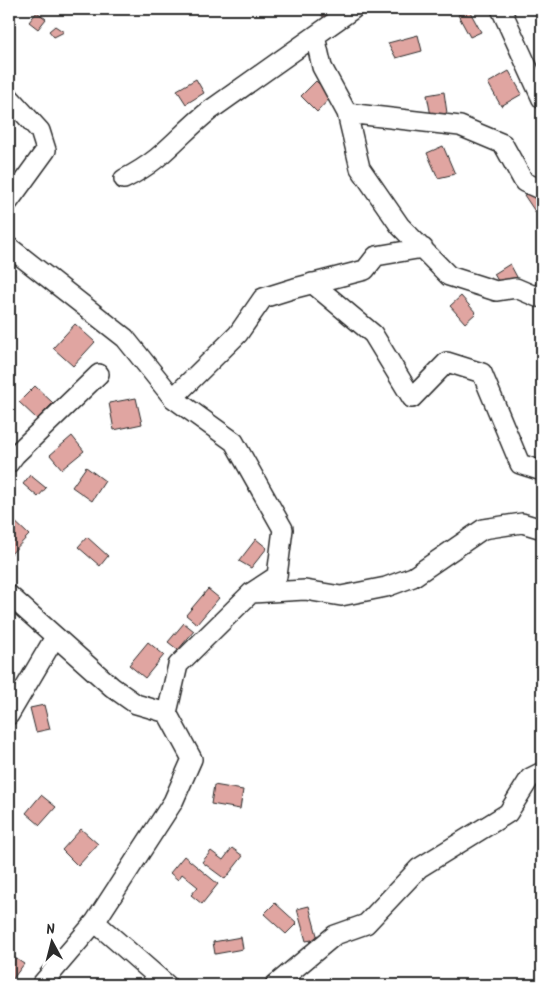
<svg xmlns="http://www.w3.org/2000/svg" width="551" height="994" viewBox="0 0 551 994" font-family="Kalam,sans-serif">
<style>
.building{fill:#e0a5a1;stroke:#2b2b2b}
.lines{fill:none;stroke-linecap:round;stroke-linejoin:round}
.street-casing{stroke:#2b2b2b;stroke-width:22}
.street{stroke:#fff;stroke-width:19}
</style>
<rect width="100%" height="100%" fill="#fff"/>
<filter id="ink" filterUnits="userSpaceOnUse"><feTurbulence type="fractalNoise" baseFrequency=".02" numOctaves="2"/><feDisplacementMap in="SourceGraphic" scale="10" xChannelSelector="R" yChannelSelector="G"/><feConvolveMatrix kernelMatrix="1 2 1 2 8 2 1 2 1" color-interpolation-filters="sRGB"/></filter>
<g filter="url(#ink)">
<path class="building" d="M316,9H336L337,10L326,20Z
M469,10L481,32L470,37L458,15Z
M37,12L46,19L38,29L29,22Z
M55,26L64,32L54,37L49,31Z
M418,35L422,51L396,58L388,43Z
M509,71L522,94L501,106L488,83Z
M196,79L204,93L186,104L177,90Z
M316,81L332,96L317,112L301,96Z
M444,92L447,113L431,116L427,95Z
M443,146L455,174L438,178L427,153Z
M539,190L542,198V211L536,213L524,195Z
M510,264L517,277L501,286L494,274Z
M461,296L476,313L465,323L450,306Z
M75,324L95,342L73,366L53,348Z
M35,386L53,403L37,419L19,402Z
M136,398L142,424L114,430L109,403Z
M72,436L84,451L62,469L50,455Z
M86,467L105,481L92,501L72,487Z
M30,475L46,488L38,497L23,484Z
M9,516L29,535L9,556Z
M87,537L108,556L100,566L78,547Z
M256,539L267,548L251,568L239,561Z
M208,589L219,598L197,624L186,615Z
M184,623L194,631L178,650L168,642Z
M148,642L164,655L145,678L129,665Z
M44,705L50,729L36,732L30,708Z
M214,785L243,790L240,809L211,804Z
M41,795L56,807L40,825L26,813Z
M81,829L98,844L78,866L62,850Z
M232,848L243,856L225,879L202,862L211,851L223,860Z
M184,856L218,884L202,904L191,895L198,887L182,874L178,880L170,873Z
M275,903L297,923L286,934L264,914Z
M309,906L318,939L306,941L297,909Z
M241,937L243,949L215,954L213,942Z
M9,954L24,964L9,984Z"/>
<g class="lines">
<g class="street-casing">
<path id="street" d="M501,9L542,99
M315,36L322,67L347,113L360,168L400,226L449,276L496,291L516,288L537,297L542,292
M9,97L40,131L46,150L9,201
M347,113L460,126L503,144L524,182L542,190
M124,179C136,173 147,166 157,158C175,143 190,126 209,111L353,9
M9,247L125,338L173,398L234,442L283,529L277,576L251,593L178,665L167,713L192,759L173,802L95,922L41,985
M312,283L373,334L412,398L447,362L482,373L520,464L542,471
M173,398L238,334L263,298L295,288L365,270L376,256L423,248
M9,463L15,455L99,374
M252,593L305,590L341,596L386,587L413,577L483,529L522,523L542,529
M9,595L112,687L136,704L167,713
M9,715L55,637
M95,922L167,985
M275,985L335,935L366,924L419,868L508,813L530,778L542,772"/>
</g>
<use href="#street" class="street"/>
</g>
</g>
<rect width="551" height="994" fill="none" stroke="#fff" stroke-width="30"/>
<rect x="15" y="15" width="521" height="964" fill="none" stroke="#2b2b2b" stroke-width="2" filter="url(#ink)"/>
<g transform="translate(52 942) rotate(353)" stroke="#ffffff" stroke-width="4" paint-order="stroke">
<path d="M0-4L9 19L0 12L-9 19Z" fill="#2b2b2b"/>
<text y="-8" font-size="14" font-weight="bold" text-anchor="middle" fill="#2b2b2b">N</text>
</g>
</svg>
